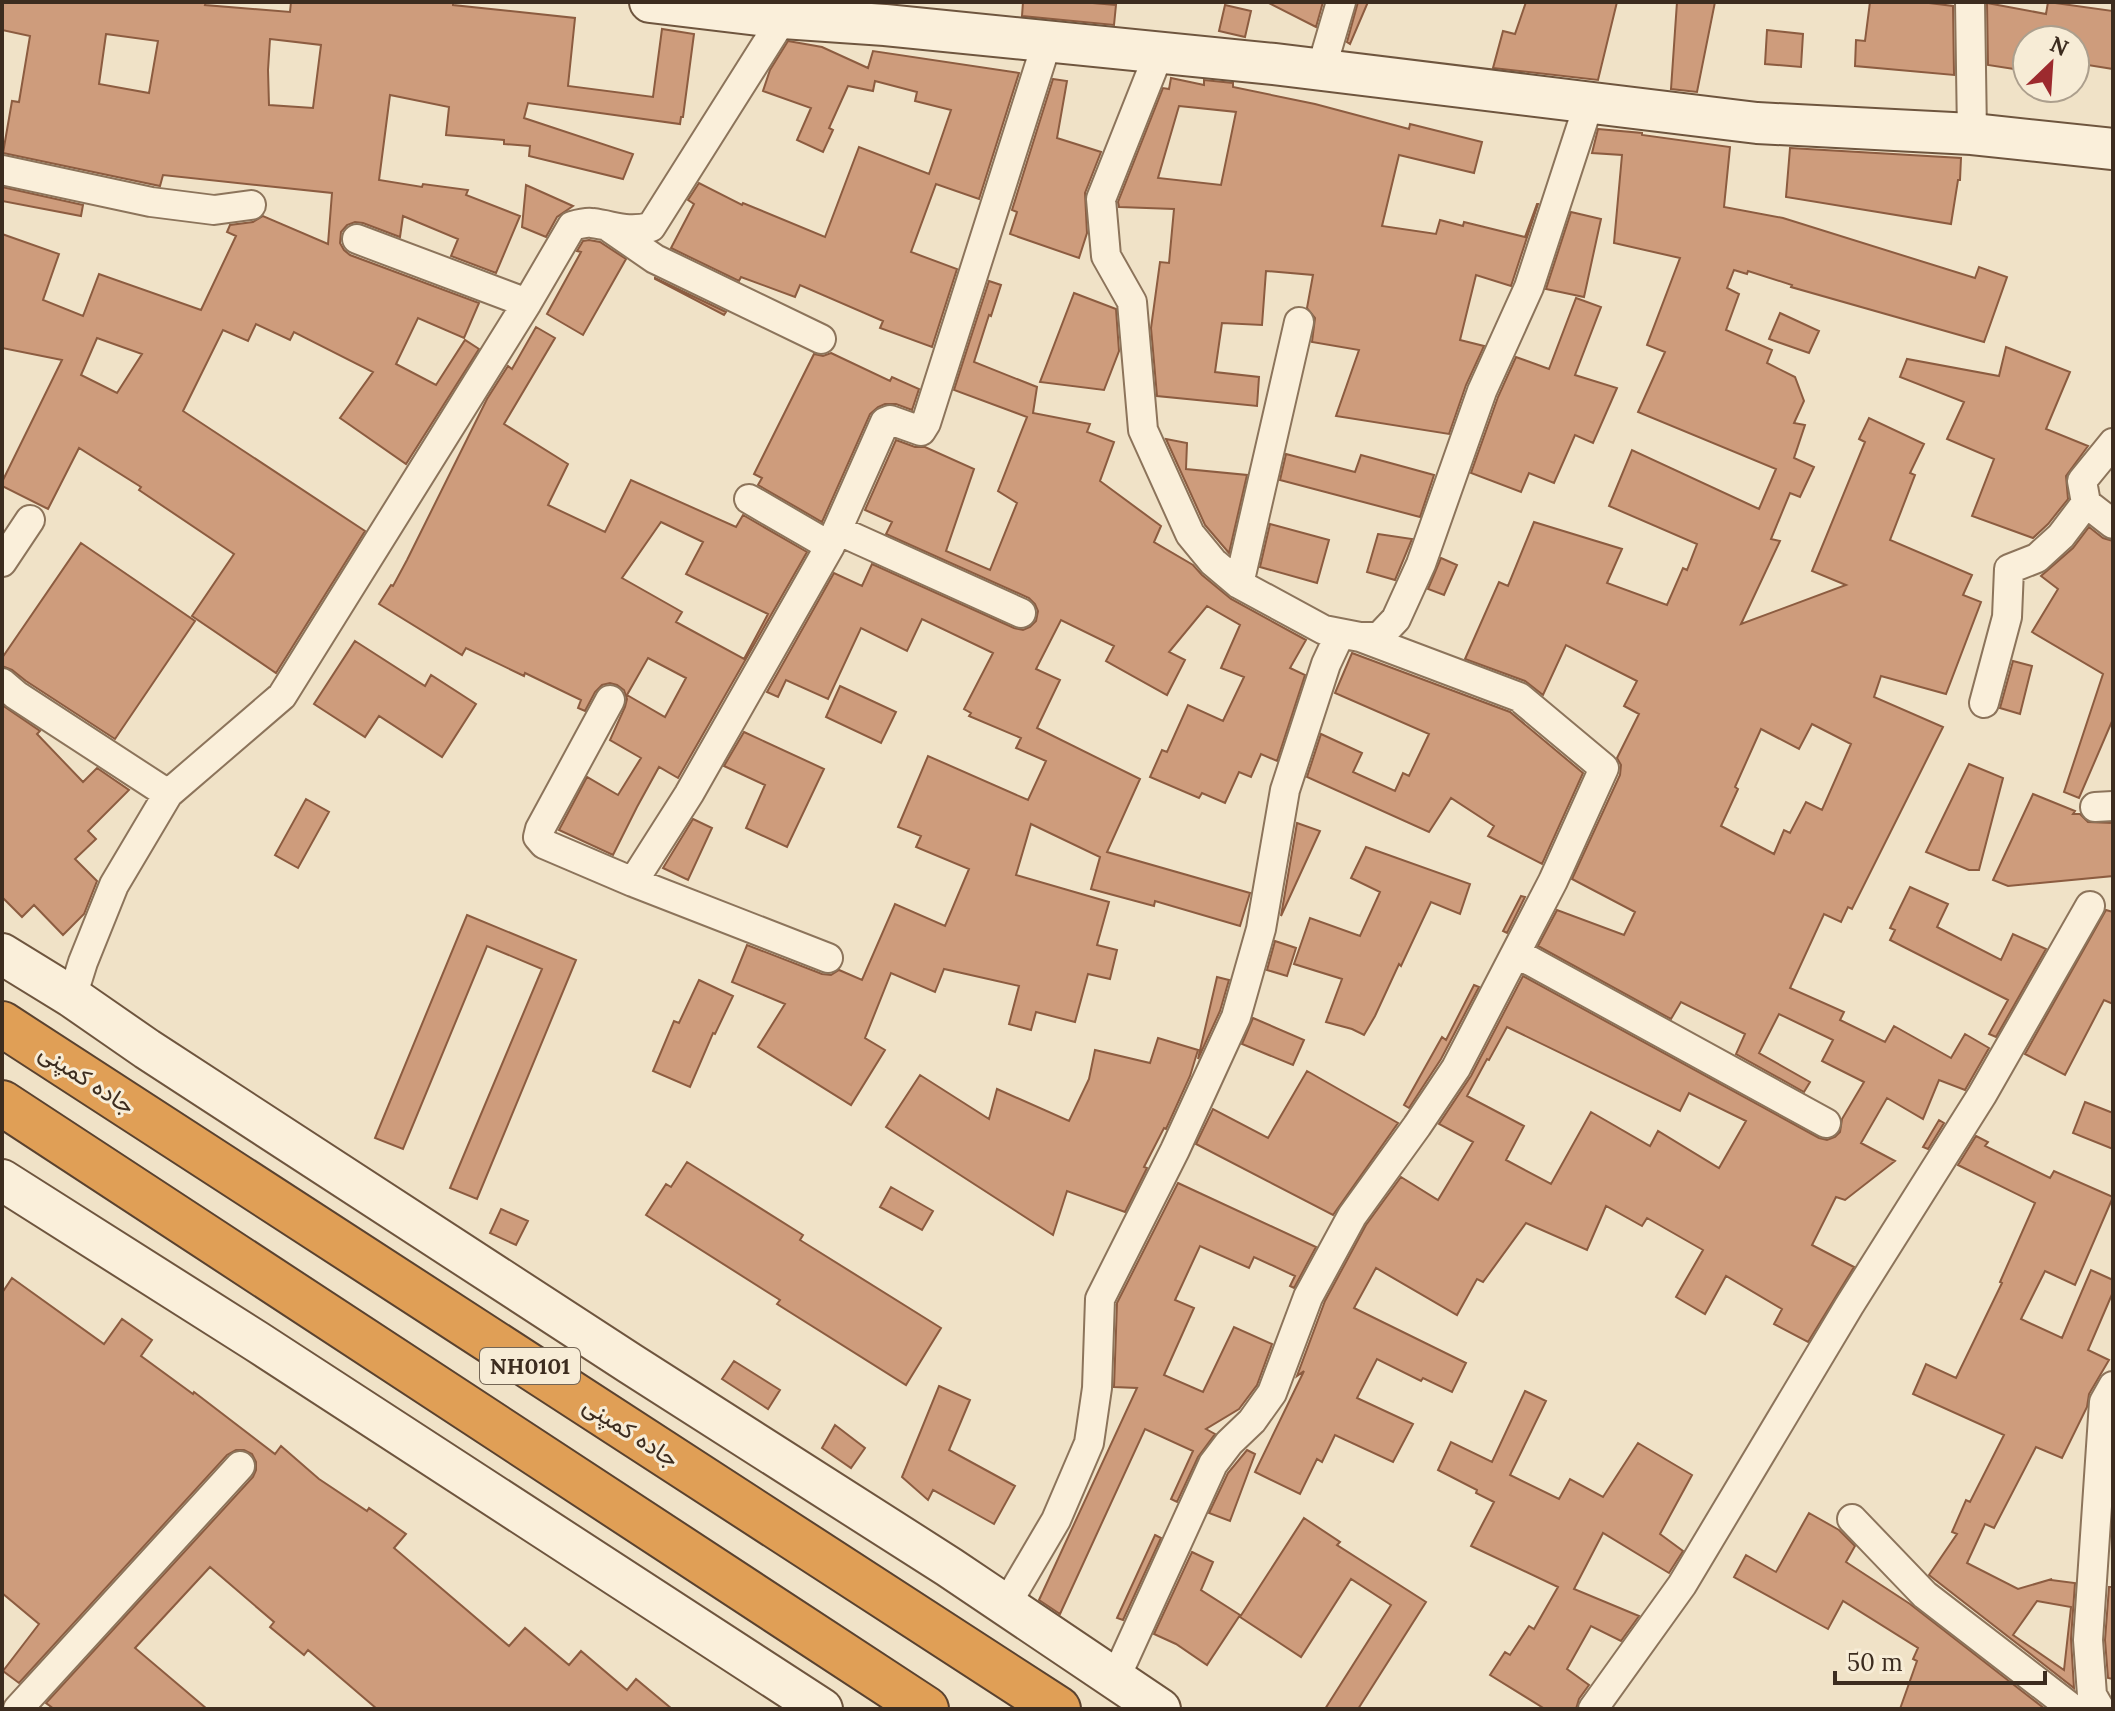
<svg xmlns="http://www.w3.org/2000/svg" width="2115" height="1711" viewBox="0 0 2115 1711" font-family="Lora,Vazirmatn,serif">
<style>
.building{fill:#ce9c7c;stroke:#8c5c40;stroke-width:2;fill-rule:evenodd}
.lines{fill:none;stroke-linecap:round;stroke-linejoin:round}
.street-casing{stroke:#8c745b;stroke-width:32}
.secondary-casing{stroke:#6e553e;stroke-width:44}
.highway-casing{stroke:#5a422f;stroke-width:48}
.street{stroke:#faefda;stroke-width:28}
.secondary{stroke:#faefda;stroke-width:40}
.highway{stroke:#e09f56;stroke-width:44}
.labels{text-anchor:middle;stroke-width:6;stroke-linejoin:round;paint-order:stroke}
.shield{fill:#f7ecd6;stroke:#746656;stroke-width:2}
.shield-label{font-size:22px;font-weight:bold;fill:#3c2c1f}
.street-label{font-size:24px;fill:#3c2c1f;stroke:#f7ecd6}
</style>
<rect width="100%" height="100%" fill="#f0e2c7"/>
<path class="building" d="M2,2H206L205,5L290,12L291,2H453V5L575,18L568,86L653,97L662,29L694,34L683,117H681L680,124L528,103L524,118L633,154L623,179L529,156L530,146L504,144V140L446,135L449,107L390,95L379,180L422,187L423,184L468,190L466,195L520,216L496,273L451,256L458,239L403,216L400,237L363,223L355,222L347,225L341,232L340,243L344,250L350,255L479,303L464,338L418,318L396,364L436,385L465,340L479,349L406,464L340,418L373,372L294,332L290,340L256,324L248,341L223,330L183,411L365,531L276,673L192,616L234,554L139,490L141,487L79,448L48,509L2,486V482L62,360L2,348V234L59,254L43,300L83,316L99,274L201,310L236,236L227,232L230,225L253,222L263,216L328,244L332,193L163,175L160,186L3,153L12,101L19,102L30,36L2,30ZM106,34L158,41L149,93L99,84ZM270,39L321,45L313,108L269,105L268,70ZM97,338L142,354L117,393L81,375Z
M1023,2H1081L1116,5L1114,25L1022,16Z
M1267,2H1323L1316,27Z
M1358,2H1368L1350,44L1347,42Z
M1526,2H1617L1598,80L1493,68L1503,31L1515,34Z
M1677,2H1715L1697,92L1671,89Z
M1870,2H1921L1953,6L1954,75L1855,66L1856,40L1865,41Z
M2048,2L2113,11V69L2075,63V40H2027V71L1988,65L1987,3L2046,14Z
M1225,5L1251,11L1245,37L1219,31Z
M1767,30L1803,34L1801,67L1765,64Z
M788,41L822,47L868,68L873,51L1019,73L979,199L936,184L911,252L957,269L932,347L880,328L883,321L800,285L795,297L741,277L739,281L671,248L694,204L688,200L699,183L742,205L743,203L825,237L859,147L929,174L951,110L915,101L917,92L875,81L873,91L848,86L829,128L833,130L823,152L797,140L811,108L763,91L770,70Z
M1171,78L1204,85V80L1233,83V87L1315,104L1409,129L1410,124L1482,142L1474,173L1399,155L1382,226L1436,234L1440,220L1463,226L1464,222L1525,237L1537,204H1538L1511,286L1476,275L1460,340L1484,346L1466,385L1449,434L1336,416L1359,350L1312,342L1315,318L1307,308L1313,275L1266,271L1262,325L1222,323L1215,372L1259,377L1257,406L1157,396L1151,328L1160,262L1169,263L1174,209L1119,207L1118,202L1163,88L1169,89ZM1179,106L1236,112L1221,185L1158,178Z
M1053,79L1067,81L1057,138L1101,152L1085,193L1087,233L1079,258L1010,234L1017,212L1012,210Z
M1598,129L1642,133V135L1730,147L1724,207L1783,218L1975,278L1979,267L2007,277L1984,342L1791,287L1792,285L1748,271L1747,274L1734,270L1727,288L1739,294L1726,330L1772,350L1767,363L1795,377L1804,401L1794,423L1805,425L1794,458L1814,467L1800,497L1790,493L1771,539L1780,541L1741,624L1846,585L1812,571L1865,442L1859,439L1869,418L1924,444L1910,473L1915,475L1890,540L1972,575L1963,595L1981,602L1946,694L1881,676L1874,697L1943,727L1852,909L1848,907L1841,922L1824,914L1790,988L1844,1012L1840,1020L1885,1042L1894,1026L1951,1058L1965,1034L1989,1048L1965,1090L1939,1080L1923,1119L1887,1098L1861,1143L1895,1161L1845,1200L1836,1197L1812,1245L1854,1267L1808,1342L1774,1324L1782,1309L1726,1276L1705,1314L1676,1297L1703,1250L1647,1218L1642,1226L1606,1206L1587,1250L1526,1223L1483,1282L1477,1279L1457,1315L1376,1268L1354,1308L1466,1363L1452,1392L1423,1378L1421,1381L1377,1359L1357,1398L1413,1424L1393,1462L1335,1435L1322,1462L1317,1459L1300,1494L1255,1472L1304,1371L1297,1376L1325,1301L1366,1225L1401,1177L1438,1200L1473,1142L1439,1124L1471,1076L1523,976L1819,1138L1827,1140L1835,1137L1840,1132L1842,1119L1864,1082L1822,1061L1833,1040L1779,1014L1759,1053L1810,1082L1804,1092L1736,1054L1745,1034L1681,1002L1671,1019L1538,946L1557,910L1624,935L1635,912L1572,879L1620,775L1621,765L1617,758L1639,714L1624,706L1637,681L1566,645L1543,695L1525,681L1465,659L1499,582L1508,586L1534,522L1622,549L1607,583L1667,605L1683,568L1687,570L1697,544L1609,506L1632,450L1759,509L1776,469L1638,412L1665,352L1647,345L1680,258L1614,243L1622,155L1592,153ZM1812,724L1851,744L1822,810L1806,802L1790,833L1784,830L1774,854L1721,826L1738,789L1735,787L1761,729L1799,749ZM1507,1027L1680,1111L1689,1093L1746,1121L1719,1168L1658,1131L1650,1146L1591,1112L1551,1184L1506,1160L1524,1126L1467,1096L1487,1059L1489,1060Z
M1790,148L1961,158L1960,180H1958L1951,224L1786,197Z
M526,185L573,206L557,217L546,237L522,227Z
M2,187L83,205L81,216L2,201Z
M1571,212L1601,219L1584,297L1546,289Z
M589,240L600,242L626,259L583,335L547,314L581,252L577,251L583,241Z
M655,278L726,312L724,315L655,279Z
M989,281L1001,285L991,316L989,315L974,362L1037,387L1033,413L1090,424L1087,432L1114,442L1100,481L1161,526L1154,542L1193,565L1202,575L1231,599L1306,640L1290,668L1305,675L1277,761L1261,754L1251,777L1239,772L1225,803L1202,793L1199,798L1150,777L1162,750L1167,752L1188,705L1223,721L1244,677L1221,668L1240,625L1207,606L1169,652L1185,660L1167,695L1106,661L1114,646L1061,620L1036,669L1060,680L1037,728L1140,779L1107,852L1250,893L1240,926L1155,901L1154,906L1091,889L1100,857L1031,824L1016,875L1109,902L1097,945L1117,950L1110,979L1088,974L1075,1022L1036,1012L1031,1030L1009,1024L1019,986L944,969L935,992L891,973L865,1038L885,1050L851,1105L758,1047L785,1004L732,982L747,945L822,974L831,975L839,970L862,980L895,904L945,926L969,869L916,847L921,836L898,827L928,756L1028,800L1046,761L1016,748L1021,738L969,716L971,713L964,709L993,653L922,619L907,651L861,628L828,699L786,680L778,697L767,692L834,573L862,586L872,564L1014,628L1023,630L1030,627L1036,621L1038,611L1035,604L1029,598L886,534L892,522L865,510L896,440L915,447H925L974,469L946,551L990,570L1017,503L998,491L1027,417L954,390Z
M1074,293L1116,309L1119,351L1104,390L1040,382Z
M1576,298L1601,307L1575,375L1617,388L1593,443L1575,435L1554,483L1529,473L1521,492L1471,473L1498,397L1516,357L1549,369Z
M1780,313L1819,331L1809,353L1769,339Z
M536,327L555,338L504,424L568,464L548,505L605,532L631,480L736,527L743,515L807,552L678,778L659,767L637,807L613,855L559,830L587,777L618,795L641,758L610,740L625,707L627,699L624,690L617,685L610,683L602,685L595,692L585,711L578,708L581,700L525,673L524,676L466,648L462,655L379,604L391,585L393,586L407,560L487,399L508,366L512,369ZM661,522L703,542L686,574L768,614L744,659L676,622L682,612L622,578ZM648,658L686,678L665,717L627,695Z
M2006,347L2070,372L2046,429L2088,446L2066,476L2068,499L2048,524L2033,538L1972,516L1994,459L1947,439L1964,402L1900,377L1907,359L1999,376Z
M831,353L890,381L892,377L919,389L912,410L896,404H885L878,407L870,414L822,522L758,485L762,478L754,474L814,354L823,356Z
M1166,439L1187,443L1186,469L1247,475L1229,553L1205,525Z
M1286,454L1355,472L1361,455L1434,475L1420,517L1280,480Z
M1270,524L1329,540L1317,583L1260,567Z
M2089,527L2103,538L2113,541V719L2079,798L2064,792L2103,674L2032,632L2058,589L2041,576L2073,548Z
M1378,534L1412,539L1395,580L1367,572Z
M81,543L195,621L115,739L26,681L12,670L2,666V658Z
M1441,558L1457,565L1444,595L1428,589Z
M355,641L425,686L431,675L476,704L442,757L379,716L365,737L314,704Z
M1352,653L1510,712L1583,773L1542,864L1488,836L1494,826L1451,798L1429,832L1307,777L1321,734L1362,753L1353,772L1395,791L1403,773L1409,776L1429,734L1335,693Z
M2013,661L2032,666L2020,714L2000,708Z
M840,686L896,712L881,743L826,717Z
M2,705L40,731L37,734L83,782L97,768L129,790L88,831L96,839L75,859L97,881L84,914L63,935L34,905L22,917L2,897Z
M744,732L824,769L787,847L746,828L765,785L724,766Z
M1969,764L2003,778L1979,870H1969L1926,852Z
M2033,794L2075,811L2073,814H2080L2088,822L2113,823V876L2008,886L1993,880Z
M306,799L329,812L298,868L275,855Z
M693,819L712,828L688,880L663,868Z
M1297,823L1320,831L1281,916Z
M1366,847L1470,884L1460,914L1431,902L1401,966L1399,964L1375,1016L1364,1035L1352,1029L1326,1022L1342,979L1294,964L1310,918L1360,936L1380,892L1351,878Z
M1910,887L1948,904L1937,927L2001,960L2013,934L2046,949L1996,1037L1989,1034L2008,1000L1890,940L1895,930L1890,928Z
M1521,896L1525,897L1507,933L1503,931Z
M2106,910L2113,912V1004L2104,1000L2065,1075L2025,1054Z
M467,915L576,960L477,1199L450,1188L542,969L487,946L403,1149L375,1138Z
M1275,941L1296,948L1287,976L1267,970Z
M1217,977L1229,980L1220,1011L1198,1059Z
M699,980L733,996L715,1034L713,1033L690,1087L653,1071L674,1021L679,1023Z
M1474,985L1479,987L1441,1059L1409,1108L1404,1105L1442,1037L1446,1040Z
M1253,1018L1304,1040L1293,1065L1242,1044Z
M1158,1038L1198,1050L1190,1076L1166,1129L1164,1128L1144,1167L1147,1168L1125,1212L1067,1191L1053,1235L886,1127L920,1075L989,1119L997,1089L1069,1121L1089,1079L1095,1050L1150,1063Z
M1307,1071L1398,1123L1333,1215L1196,1144L1213,1109L1268,1138Z
M2085,1102L2113,1113V1149L2073,1133Z
M1939,1120L1944,1123L1928,1149L1923,1147Z
M1976,1136L1988,1142L1985,1146L2050,1178L2054,1171L2113,1197L2075,1285L2045,1271L2021,1319L2062,1338L2091,1270L2113,1280V1292L2088,1350L2109,1360L2089,1394L2087,1407L2062,1458L2036,1447L1994,1528L1985,1524L1967,1563L2018,1589L2052,1579L2051,1580L2075,1583L2071,1639L2074,1688L1929,1575L1957,1534L1952,1532L1966,1500L1970,1502L2004,1435L1913,1394L1926,1364L1956,1378L2002,1283L2000,1282L2035,1203L1958,1165ZM2037,1601L2071,1607L2064,1670L2013,1635Z
M687,1162L803,1235L800,1240L941,1328L906,1385L777,1304L780,1300L646,1215L666,1184L671,1187Z
M1178,1183L1316,1247L1294,1288L1290,1286L1295,1276L1254,1257L1249,1268L1200,1246L1175,1300L1194,1308L1164,1375L1203,1392L1234,1327L1272,1344L1257,1385L1239,1409L1206,1429L1215,1434L1198,1457L1177,1502L1171,1499L1193,1451L1145,1429L1060,1614L1039,1600L1137,1388L1114,1387L1117,1303Z
M891,1187L933,1211L922,1230L880,1207Z
M501,1209L528,1221L516,1245L490,1233Z
M12,1278L104,1344L122,1319L152,1340L141,1356L193,1394L194,1392L275,1454L281,1446L319,1479L367,1511L369,1508L406,1534L394,1548L509,1646L525,1628L569,1665L581,1651L627,1690L636,1679L672,1709H377L308,1650L304,1655L270,1627L274,1622L210,1567L135,1648L207,1709H54L46,1703L253,1477L256,1470V1462L252,1454L244,1450H236L227,1455L19,1683L3,1671L39,1624L2,1593V1293Z
M734,1361L780,1390L768,1409L722,1379Z
M939,1386L970,1400L949,1450L1015,1486L994,1524L933,1490L928,1500L902,1477Z
M1525,1391L1546,1401L1510,1475L1559,1499L1570,1479L1603,1497L1638,1443L1692,1475L1660,1534L1683,1551L1669,1573L1603,1533L1574,1589L1639,1616L1621,1641L1591,1626L1567,1669L1589,1685L1579,1699L1576,1709H1545L1490,1675L1505,1652L1510,1655L1529,1626L1534,1629L1558,1587L1471,1546L1494,1502L1476,1493L1477,1490L1438,1470L1451,1442L1492,1462Z
M835,1425L865,1448L851,1468L822,1448Z
M1247,1450L1255,1454L1230,1521L1209,1513L1228,1473Z
M1809,1513L1839,1530L1855,1546L1846,1562L1910,1604L2045,1709H1900L1917,1661L1913,1659L1918,1648L1843,1601L1828,1629L1734,1577L1746,1555L1776,1572Z
M1304,1518L1340,1542L1337,1545L1426,1602L1358,1709H1325L1391,1605L1351,1579L1301,1657L1240,1617Z
M1155,1535L1161,1538L1123,1620L1117,1618Z
M1192,1552L1213,1562L1201,1590L1240,1615L1207,1665L1176,1644L1154,1634Z
M2109,1587H2113V1679L2108,1678L2105,1640Z"/>
<g class="lines">
<g class="street-casing">
<path id="street" d="M1970,2L1972,134
M1159,53L1101,199L1106,256L1132,302L1143,430L1190,534L1213,562L1239,584L1324,630L1360,637H1379L1396,619L1421,564L1482,391L1529,287L1589,103
M1321,70L1341,2
M2,170L151,202L214,210L251,205
M610,228L655,259L821,339
M357,239L527,303
M2113,443L2082,481L2086,503L2113,524
M749,499L830,546
M837,530L1021,613
M2,562L30,520
M1239,584L1299,322
M2,683L16,695L168,794
M610,700L540,829L538,837L544,844L633,882L828,958
M1984,703L2007,617L2009,569L2037,558L2061,536L2086,503
M2095,807L2113,806
M633,882L689,794L830,546L885,422L890,420L921,431L926,423L1047,42
M1516,953L1826,1123
M72,997L83,962L114,885L168,794L282,696L527,303L572,226C579,224 586,222 592,223C616,226 625,233 651,227L783,18
M1852,1519L1925,1595L2073,1709
M1006,1605L1056,1520L1089,1443L1097,1388L1100,1299L1175,1150L1236,1017L1261,929L1285,790L1326,664L1340,634
M1115,1679L1213,1464L1229,1443L1252,1421L1272,1393L1308,1297L1352,1216L1417,1126L1456,1068L1553,881L1604,768L1519,697L1360,637
M18,1709L240,1466
M1593,1709L1682,1585L1849,1306L1982,1095L2090,906
M2100,1709L2092,1695L2088,1640L2104,1402L2113,1386"/>
</g>
<g class="secondary-casing">
<path id="secondary" d="M650,2L783,18L885,25L1274,64L1757,123L1972,134L2113,149
M2,954L72,997L147,1049L631,1364L949,1567L1160,1709
M2,1180L256,1341L822,1709"/>
</g>
<g class="highway-casing">
<path id="highway" d="M2,1024L1058,1709
M2,1103L926,1709"/>
</g>
<use href="#street" class="street"/>
<use href="#secondary" class="secondary"/>
<use href="#highway" class="highway"/>
</g>
<g class="labels">
<rect class="shield" x="480" y="1348" width="100" height="36" rx="6"/>
<g class="shield-label">
<text x="530" y="1374">NH0101</text>
</g>
<g class="street-label">
<text transform="translate(87 1079) rotate(33)" y="8">جاده کمپنی</text>
<text transform="translate(631 1432) rotate(33)" y="8">جاده کمپنی</text>
</g>
</g>
<rect width="2115" height="1711" fill="none" stroke="#3c2c1f" stroke-width="8"/>
<g transform="translate(2051 64) rotate(25)"><circle r="38" fill="#f7ecd6" stroke="#ac9f8d" stroke-width="2"/>
<path d="M0-6L14 30L0 20L-14 30Z" fill="#9d2a2e"/>
<text y="-12" font-size="22" font-weight="bold" text-anchor="middle" fill="#3c2c1f">N</text>
</g>
<path d="M1835 1671v12h210v-12" fill="none" stroke="#3c2c1f" stroke-width="4"/>
<text x="1847" y="1671" font-size="24" fill="#3c2c1f" stroke="#f7ecd6" stroke-width="6" paint-order="stroke">50 m</text>
</svg>
